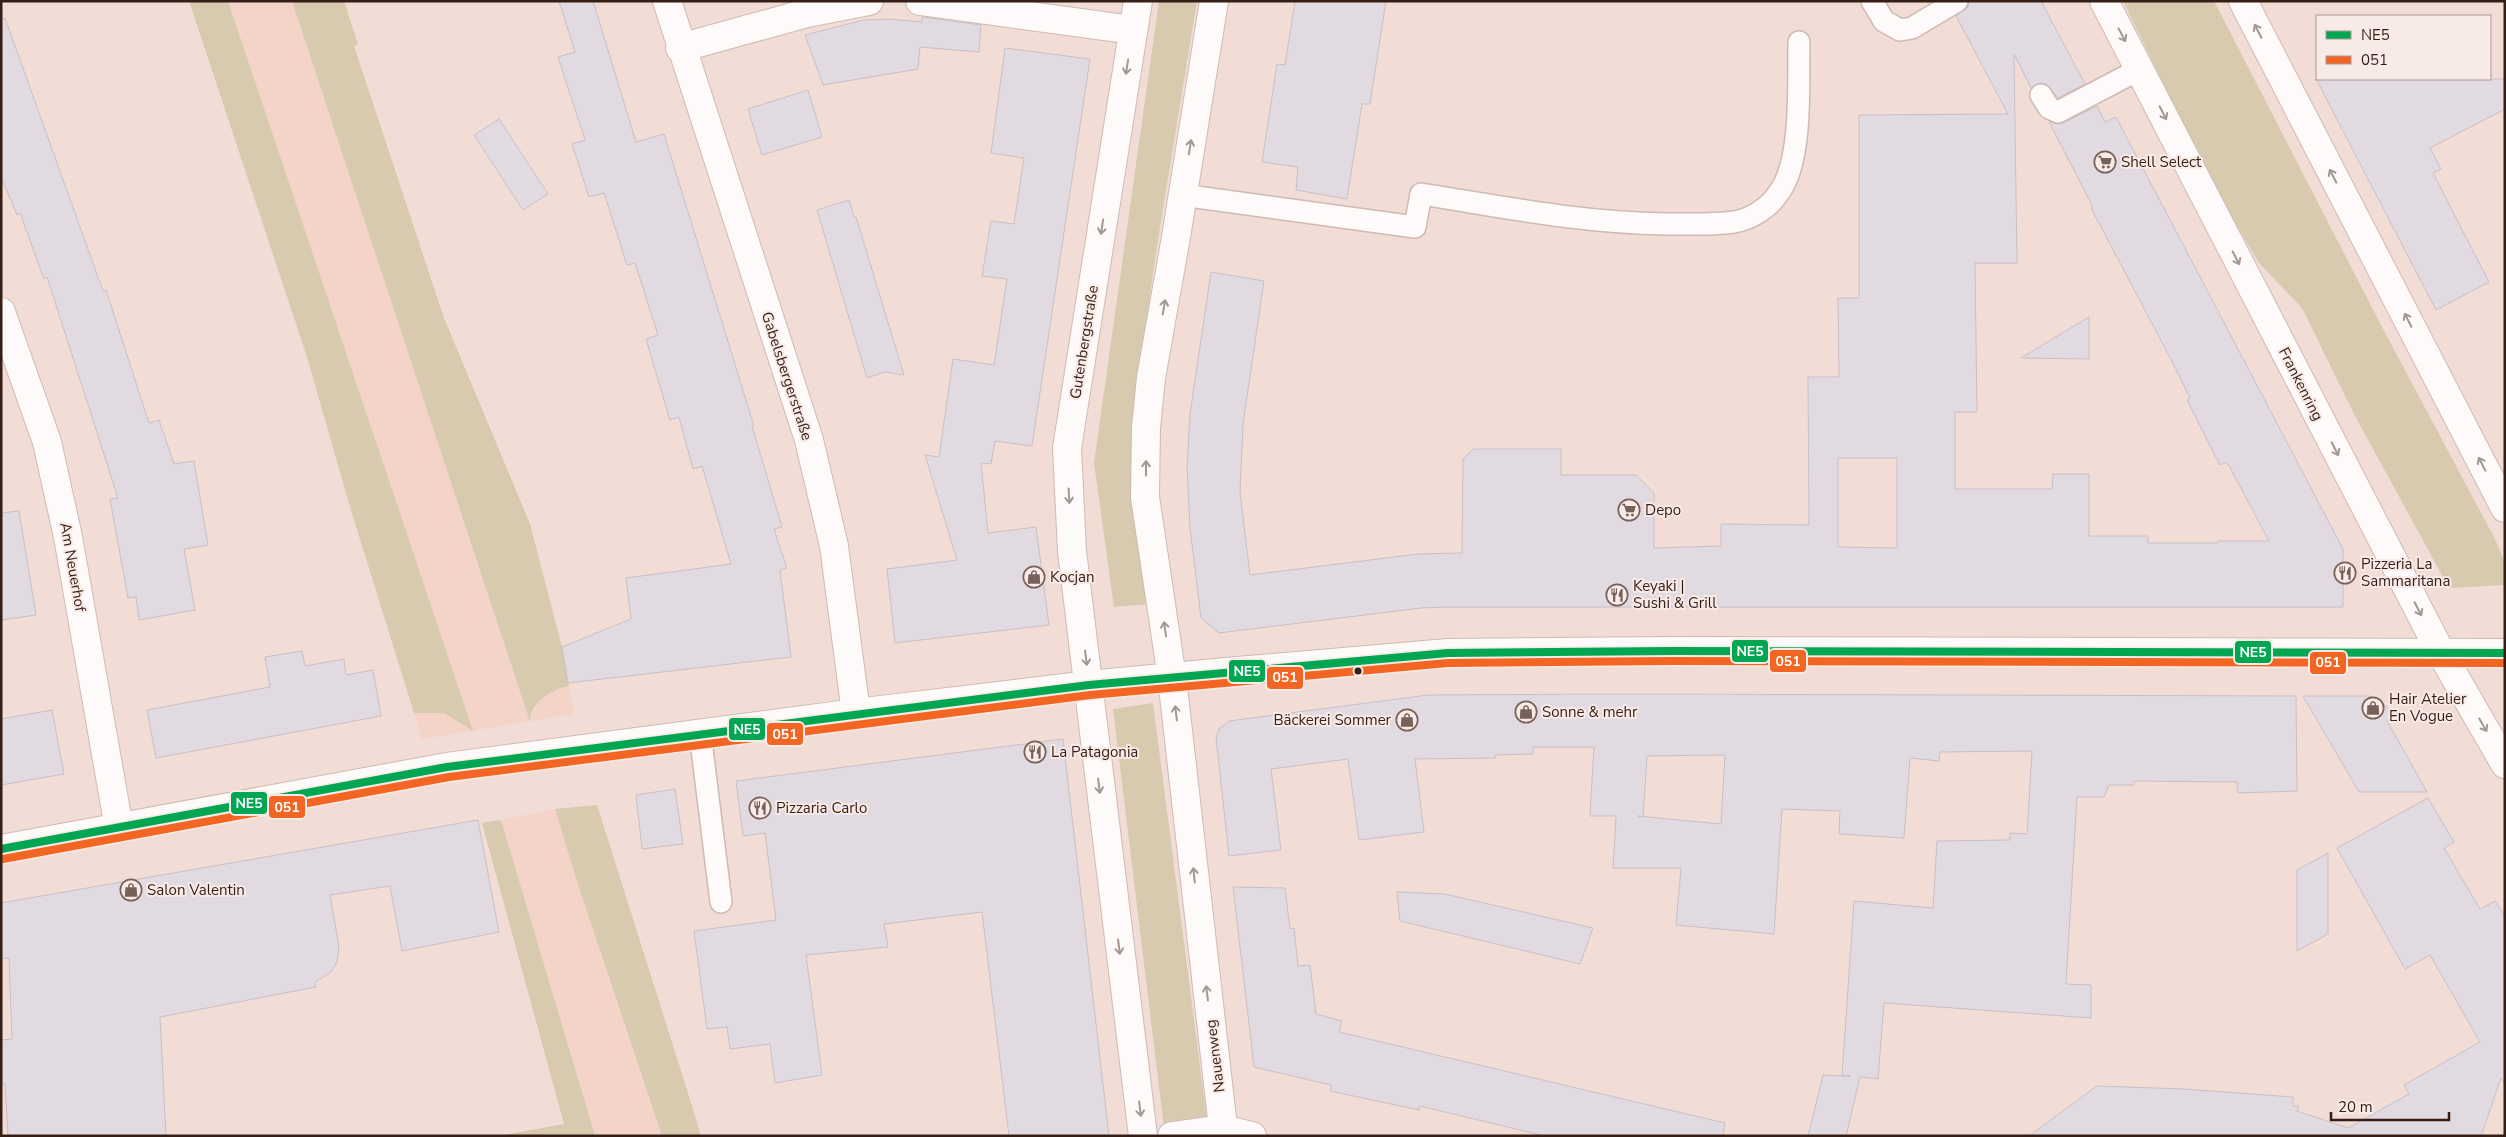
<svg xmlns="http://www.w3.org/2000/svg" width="2506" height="1137" viewBox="0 0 2506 1137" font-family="'Nunito Sans',sans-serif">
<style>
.built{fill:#f4d3c8}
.green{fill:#d7caae}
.building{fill:#e2dae1;stroke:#c8c0c7;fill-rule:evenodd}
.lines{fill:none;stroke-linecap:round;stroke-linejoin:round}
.lane-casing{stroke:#cfbab3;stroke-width:24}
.street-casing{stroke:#cfbab3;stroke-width:30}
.secondary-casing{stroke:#cfbab3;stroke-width:30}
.primary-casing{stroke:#cfbab3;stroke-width:30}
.lane{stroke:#fdfaf9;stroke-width:21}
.street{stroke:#fdfaf9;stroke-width:28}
.secondary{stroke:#fdfaf9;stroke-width:28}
.primary{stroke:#fdfaf9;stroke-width:28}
.bus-1-casing{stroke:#f8eae6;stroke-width:11}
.bus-2-casing{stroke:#f8eae6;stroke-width:11}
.bus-1{stroke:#00a651;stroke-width:8}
.bus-2{stroke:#f26522;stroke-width:8}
.oneway{stroke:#a39793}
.bus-dot{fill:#351e16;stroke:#f8eae6;stroke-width:2}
.labels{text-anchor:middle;stroke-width:4;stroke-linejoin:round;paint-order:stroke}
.poi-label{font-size:15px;fill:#351e16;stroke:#f8eae6;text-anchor:start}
.street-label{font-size:15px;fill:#351e16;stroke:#f8eae6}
.line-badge{stroke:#f8eae6;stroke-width:2}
.badge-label{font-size:14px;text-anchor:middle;font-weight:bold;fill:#fff}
</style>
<rect width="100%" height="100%" fill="#f1ddd6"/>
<path class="built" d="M228,1H292L529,720L532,711L542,699L554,691L569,686L574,714L422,739L414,713L424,711L444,713L472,729Z
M555,809L608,975L662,1136H595L501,820Z"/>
<path class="green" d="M189,1H228L473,731L444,713H414L350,507L307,357Z
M292,1H344L358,44L354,46L444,318L530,524L562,647L569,686C552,689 529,703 530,722Z
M1159,1H1197L1156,252L1141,361L1150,604L1114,607L1094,463Z
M2123,1H2214L2382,327L2495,539L2505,563V585L2449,588L2355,416L2302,308L2259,263L2214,187Z
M1153,703L1209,1136H1165L1113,709Z
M597,805L693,1109L701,1136H662L576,878L555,809Z
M501,820L582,1092L595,1136H499L564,1124L482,823Z"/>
<path class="building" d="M559,1H593L636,142L664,134L754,426H752L782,527L774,529L787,568L780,570L791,657L568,683L562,647L631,619L626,578L731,564L702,466L693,469L679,417L670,420L646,339L658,335L635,263L627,265L604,193L589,197L572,144L585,140L558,57L575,52Z
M1295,1H1386L1370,104H1362L1347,199L1296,190L1298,167L1262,162L1277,64L1285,65Z
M1969,1H2041L2085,84L2058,98L2046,84L2040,83L2031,88L2014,54L2017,263H1975L1977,412H1955V489H2052L2053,474H2089V536H2148V543H2218V541H2269L2227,462L2220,465L2187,400L2190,398L2176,369L2091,208L2093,207L2049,122L2058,124L2063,123L2097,106L2105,122L2116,117L2343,549V607H1446L1421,608L1219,633L1201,618L1190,528L1187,466L1190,414L1211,272L1264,281L1243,424L1240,492L1250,575L1418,554L1462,553L1463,459L1473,449H1561V475H1636L1654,493V548L1721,546V524L1809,525L1808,377H1839L1838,298H1859V115L2008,114L1956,16L1968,7ZM1838,458H1897V548L1838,547Z
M922,17L981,25L979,52L920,47L918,69L823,85L805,35L864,20L888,19L922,22Z
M1,18H5L103,291L106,290L149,423L159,420L174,464L194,461L208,545L184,549L195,610L139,620L136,597L128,598L110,499L118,498L47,277L44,279L20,213L17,215L1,177Z
M1005,48L1090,59L1032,446L995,441L991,464L981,463L988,533L1036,527L1049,625L895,643L887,569L957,560L925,455L939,457L953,359L994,365L1007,279L982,276L991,221L1014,224L1024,158L991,153Z
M2316,79H2505V109L2430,148L2441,169L2433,173L2489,282L2436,310Z
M808,90L822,137L762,155L748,109Z
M499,119L548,194L523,210L474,135Z
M849,200L854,217H856L904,375L885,372L867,378L817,210Z
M2089,317V359L2021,358Z
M19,511L36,615L1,620V513Z
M302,651L305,666L344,659L346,675L373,670L381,716L156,758L147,710L270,687L265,657Z
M1623,694L2296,696L2297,791L2238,793L2237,782L2134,781V785H2109L2104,797H2077L2066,984L2091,985V1018L1884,1003L1878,1079L1860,1077L1846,1136H1808L1823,1075L1851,1076H1842L1854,901L1933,908L1937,841L2010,840V833L2027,834L2032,751L1940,752L1939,761L1910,758L1904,838L1839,834L1840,811L1782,809L1774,934L1676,925L1681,868H1613L1616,816H1590L1594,747H1533V754L1495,755V758L1415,759L1424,832L1359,840L1348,759L1271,769L1281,850L1229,856L1216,738L1219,729L1229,721L1428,695ZM1725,755L1721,824L1638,816L1643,817L1647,756Z
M2303,696H2369L2379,699L2396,717L2387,721L2427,792H2359Z
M52,710L64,774L1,785V719Z
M1063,739L1109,1136H1009L982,912L884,924L888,947L806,955L822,1075L775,1083L770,1044L730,1049L727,1027L707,1029L694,931L776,920L765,833L743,836L736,781Z
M675,789L683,844L642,849L636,795Z
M2428,798L2454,842L2444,848L2480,909L2495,901L2505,917V1085L2501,1078L2481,1136H2029L2097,1086L2184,1089L2293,1097V1106H2299L2297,1111L2348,1128L2409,1094L2404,1085L2480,1042L2430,955L2405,969L2337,848Z
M478,820L499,932L402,951L390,886L330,895L339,947L337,962L331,972L315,982L316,987L160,1017L166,1136H8L5,1084H1V1040L12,1039L9,958L1,959V903Z
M2328,853V934L2297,951V870Z
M1233,887L1285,888L1290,929L1294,928L1298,966L1310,965L1316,1014L1342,1021L1339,1032L1725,1123L1723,1136H1545L1420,1106L1419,1110L1330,1091L1331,1085L1254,1067Z
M1397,892L1445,894L1593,928L1580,964L1400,921Z"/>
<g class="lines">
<g class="lane-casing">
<path id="lane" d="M1872,1L1884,21L1900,30L1912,28L1957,1
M2041,95L2049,108L2058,112L2140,69
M1182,195L1415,227L1421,194C1504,207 1581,223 1666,224C1688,224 1712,225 1734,222C1752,219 1770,207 1780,191C1803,158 1798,82 1799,42
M700,733L721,902"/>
</g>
<g class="street-casing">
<path id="street" d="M667,1L809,440L834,546L856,713
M920,1L1133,30
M680,48L807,13L869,1
M1,312L47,442L68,537L119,828
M1226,672L1448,653L1673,651L2505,653
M1172,1136L1223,1129L1252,1136"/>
</g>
<g class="secondary-casing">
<path id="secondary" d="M1138,1L1067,448L1072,551L1143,1136
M1214,1L1176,237L1151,378L1146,428L1145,497L1172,678L1224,1136
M1,849L447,767L856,713L1089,685L1226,672"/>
</g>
<g class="primary-casing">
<path id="primary" d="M2104,1L2441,653L2505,764
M2243,1L2505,508"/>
</g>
<use href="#lane" class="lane"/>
<use href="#street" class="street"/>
<use href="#secondary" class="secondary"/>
<use href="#primary" class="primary"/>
<g class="bus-1-casing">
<path id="bus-1" d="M1,849L447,767L1089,685L1448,653L1673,651L2505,653"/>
</g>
<g class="bus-2-casing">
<path id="bus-2" d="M3,859L449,777L1090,695L1448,663L1673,661L2505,663"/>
</g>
<use href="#bus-1" class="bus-1"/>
<use href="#bus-2" class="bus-2"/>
</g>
<defs><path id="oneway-shaft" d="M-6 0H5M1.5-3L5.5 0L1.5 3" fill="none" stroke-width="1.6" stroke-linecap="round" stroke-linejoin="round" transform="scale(1.25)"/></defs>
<g class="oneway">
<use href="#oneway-shaft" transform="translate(2258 31) rotate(-117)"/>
<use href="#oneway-shaft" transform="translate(2122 35) rotate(62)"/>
<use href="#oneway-shaft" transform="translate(1127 67) rotate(99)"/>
<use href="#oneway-shaft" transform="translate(2163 113) rotate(63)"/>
<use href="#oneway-shaft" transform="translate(1190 147) rotate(-81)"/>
<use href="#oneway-shaft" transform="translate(2333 176) rotate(-117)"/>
<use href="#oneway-shaft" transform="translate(1102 227) rotate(99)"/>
<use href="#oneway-shaft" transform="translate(2236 258) rotate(63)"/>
<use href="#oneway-shaft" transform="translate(1164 307) rotate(-80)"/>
<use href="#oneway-shaft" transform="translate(2408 320) rotate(-117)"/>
<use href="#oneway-shaft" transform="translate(2335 449) rotate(63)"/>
<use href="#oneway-shaft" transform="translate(2482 464) rotate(-117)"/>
<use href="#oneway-shaft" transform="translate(1146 468) rotate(-90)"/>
<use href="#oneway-shaft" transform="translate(1069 496) rotate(87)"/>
<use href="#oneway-shaft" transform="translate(2418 609) rotate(63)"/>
<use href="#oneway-shaft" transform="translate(1165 629) rotate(-98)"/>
<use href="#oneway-shaft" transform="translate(1086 658) rotate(83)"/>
<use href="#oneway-shaft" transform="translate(1176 713) rotate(-97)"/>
<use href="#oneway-shaft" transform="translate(2483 725) rotate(60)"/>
<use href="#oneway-shaft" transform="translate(1099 786) rotate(83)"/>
<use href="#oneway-shaft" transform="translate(1194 875) rotate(-96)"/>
<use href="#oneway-shaft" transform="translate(1119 947) rotate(83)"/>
<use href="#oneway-shaft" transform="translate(1207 993) rotate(-97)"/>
<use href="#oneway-shaft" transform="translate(1140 1109) rotate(83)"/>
</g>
<defs>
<g id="supermarket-ring" transform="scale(1.125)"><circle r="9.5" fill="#f8eae6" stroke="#776159" stroke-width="1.5"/><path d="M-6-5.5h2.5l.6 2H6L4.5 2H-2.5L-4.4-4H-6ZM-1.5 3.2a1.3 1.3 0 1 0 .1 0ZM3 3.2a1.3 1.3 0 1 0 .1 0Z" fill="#776159"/></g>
<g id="restaurant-ring" transform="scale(1.125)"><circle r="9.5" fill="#f8eae6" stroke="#776159" stroke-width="1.5"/><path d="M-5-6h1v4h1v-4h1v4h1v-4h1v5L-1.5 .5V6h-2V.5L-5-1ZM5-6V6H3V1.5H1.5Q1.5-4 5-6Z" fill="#776159"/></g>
<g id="shop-ring" transform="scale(1.125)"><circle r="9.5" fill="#f8eae6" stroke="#776159" stroke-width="1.5"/><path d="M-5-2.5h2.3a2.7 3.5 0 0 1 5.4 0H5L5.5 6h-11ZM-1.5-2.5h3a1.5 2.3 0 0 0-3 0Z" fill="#776159"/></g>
</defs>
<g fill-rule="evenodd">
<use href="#supermarket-ring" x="2105" y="162"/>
<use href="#supermarket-ring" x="1629" y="510"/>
<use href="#restaurant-ring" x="2345" y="573"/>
<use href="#shop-ring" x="1034" y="577"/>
<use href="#restaurant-ring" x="1617" y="595"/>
<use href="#shop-ring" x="2373" y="708"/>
<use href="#shop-ring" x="1526" y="712"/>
<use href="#shop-ring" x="1407" y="720"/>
<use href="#restaurant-ring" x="1035" y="752"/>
<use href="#restaurant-ring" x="760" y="808"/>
<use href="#shop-ring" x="131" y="890"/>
</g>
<circle class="bus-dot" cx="1358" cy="671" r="4.5"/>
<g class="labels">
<g class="poi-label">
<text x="2121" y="167">Shell Select</text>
<text x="1645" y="515">Depo</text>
<text x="2361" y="569">Pizzeria La<tspan x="2361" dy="17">Sammaritana</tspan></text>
<text x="1050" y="582">Kocjan</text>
<text x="1633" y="591">Keyaki |<tspan x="1633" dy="17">Sushi &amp; Grill</tspan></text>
<text x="2389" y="704">Hair Atelier<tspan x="2389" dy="17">En Vogue</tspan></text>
<text x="1542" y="717">Sonne &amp; mehr</text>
<text x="1391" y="725" text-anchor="end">Bäckerei Sommer</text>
<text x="1051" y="757">La Patagonia</text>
<text x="776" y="813">Pizzaria Carlo</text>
<text x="147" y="895">Salon Valentin</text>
</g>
<g class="street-label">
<text transform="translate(1084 342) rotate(-81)" y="5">Gutenbergstraße</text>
<text transform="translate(787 376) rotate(72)" y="5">Gabelsbergerstraße</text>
<text transform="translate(2301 384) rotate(63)" y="5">Frankenring</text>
<text transform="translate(73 567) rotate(80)" y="5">Am Neuerhof</text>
<text transform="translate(1215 1056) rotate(-97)" y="5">Nauenweg</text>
</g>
</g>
<g class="line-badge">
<rect x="1731" y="639" width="38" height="24" rx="5" fill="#00a651"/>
<rect x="2234" y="640" width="38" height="24" rx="5" fill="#00a651"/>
<rect x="1769" y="649" width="38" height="24" rx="5" fill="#f26522"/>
<rect x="2309" y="651" width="38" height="24" rx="5" fill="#f26522"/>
<rect x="1228" y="659" width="38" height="24" rx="5" fill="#00a651"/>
<rect x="1266" y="666" width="38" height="24" rx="5" fill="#f26522"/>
<rect x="728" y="717" width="38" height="24" rx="5" fill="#00a651"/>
<rect x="766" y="722" width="38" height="24" rx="5" fill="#f26522"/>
<rect x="230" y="791" width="38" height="24" rx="5" fill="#00a651"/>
<rect x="268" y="795" width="38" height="24" rx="5" fill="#f26522"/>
</g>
<g class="badge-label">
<text x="1750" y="656">NE5</text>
<text x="2253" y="657">NE5</text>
<text x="1788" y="666">051</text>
<text x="2328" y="667">051</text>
<text x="1247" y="676">NE5</text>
<text x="1285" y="682">051</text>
<text x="747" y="734">NE5</text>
<text x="785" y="739">051</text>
<text x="249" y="808">NE5</text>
<text x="287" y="812">051</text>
</g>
<rect width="2506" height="1137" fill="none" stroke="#351e16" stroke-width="5"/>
<rect x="2316" y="15" width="175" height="65" fill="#f8eae6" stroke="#aa9893"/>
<rect x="2326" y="31" width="25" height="8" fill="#00a651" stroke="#aa9893"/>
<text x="2361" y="40" font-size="15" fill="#351e16">NE5</text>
<rect x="2326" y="56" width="25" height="8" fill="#f26522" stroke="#aa9893"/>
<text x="2361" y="65" font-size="15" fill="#351e16">051</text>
<path d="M2331 1112v8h118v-8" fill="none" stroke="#351e16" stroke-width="2.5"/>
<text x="2338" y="1112" font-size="15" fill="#351e16" stroke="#f8eae6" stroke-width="4" paint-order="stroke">20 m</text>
</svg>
